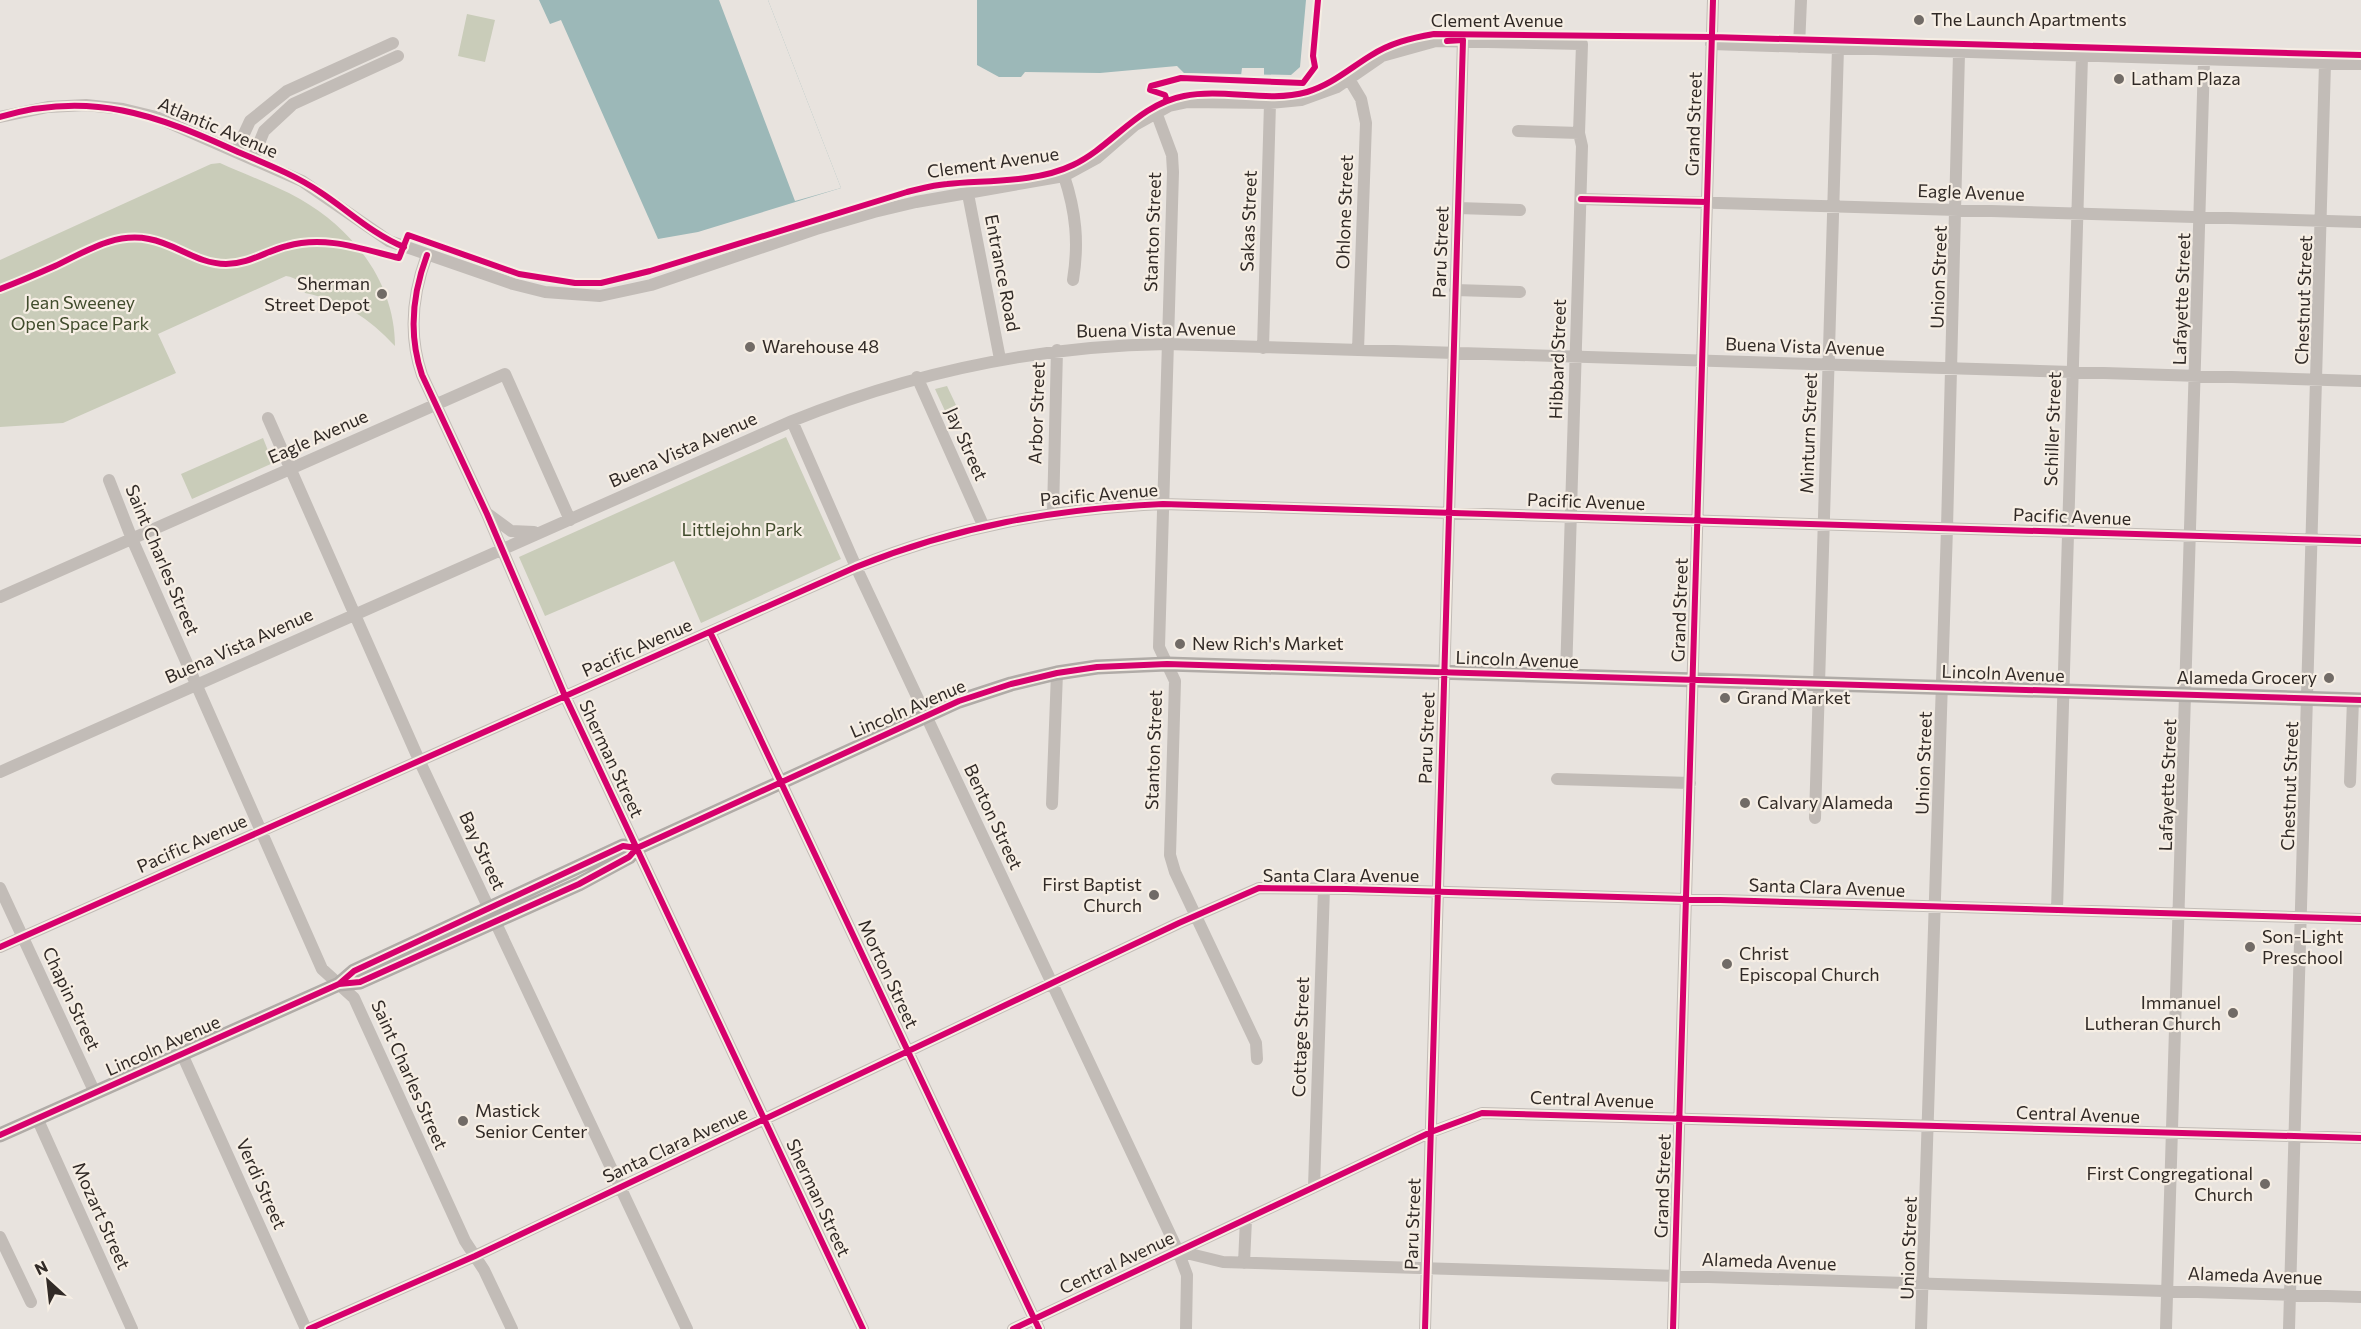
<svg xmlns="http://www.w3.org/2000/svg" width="2361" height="1329" viewBox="0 0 2361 1329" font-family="Commissioner,sans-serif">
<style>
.green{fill:#c9ccb9}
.water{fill:#9cb8b8}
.pier{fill:#e8e3de}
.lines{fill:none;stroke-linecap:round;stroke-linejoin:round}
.minor{stroke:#c2bcb7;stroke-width:12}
.major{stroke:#b0aba7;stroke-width:15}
.cycleway-casing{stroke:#f6eee4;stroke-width:10}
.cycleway{stroke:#d6006c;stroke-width:6}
.poi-dot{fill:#716b66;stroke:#f6eee4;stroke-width:2}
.labels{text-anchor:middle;stroke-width:4.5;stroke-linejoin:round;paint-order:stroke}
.poi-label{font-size:18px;fill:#312a26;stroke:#f6eee4;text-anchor:start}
.street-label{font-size:18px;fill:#312a26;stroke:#f6eee4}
.park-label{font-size:18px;fill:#414c2d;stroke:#f6eee4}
</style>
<rect width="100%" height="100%" fill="#e8e3de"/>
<path class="green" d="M467,14L495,20L485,62L458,56Z
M220,163C246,175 275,185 300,199C354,230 395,283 395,346C369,318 343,301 305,293C301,282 297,278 286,276L158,334L176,373L63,423L0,427V260L211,164Z
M947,386L956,405L945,411L935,389Z
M786,437L841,559L701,623L674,561L545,616L519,557Z
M263,438L273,463L192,499L181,474Z"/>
<path class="water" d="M539,0H768L841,188L698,232L658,239L561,20L550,24Z
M977,0H1306L1300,67L1291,75L1184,73L1177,66L1100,73L1025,72L1021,77H999L977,65Z"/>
<path class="pier" d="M719,0H768L841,188L795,201Z
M1242,68H1264V75L1241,76Z"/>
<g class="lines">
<path class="minor" d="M1711,44L2361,64
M1799,47L1801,0
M1349,79L1361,99L1366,123L1358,350
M1156,112L1172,155L1173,172L1159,647L1175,681L1170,855L1175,872L1256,1043L1257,1059
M0,117L48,107L86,105L123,109L156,117L302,181L389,241L513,284L545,292L600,296L651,285L816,229L874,212L916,202L1064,176L1097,158L1135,125L1169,106L1188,102L1270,103L1301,100L1337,87L1382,56L1436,41L1582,44L1579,133L1582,146L1566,676
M1518,131L1579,133
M236,151L250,121L287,91L393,43
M253,158L264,131L293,104L398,56
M1064,176C1076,212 1079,243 1073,280
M968,194L1000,359
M1581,199L2361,222
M1458,208L1520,210
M427,255C412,295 408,334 422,375L487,514L565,696L863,1329
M1455,290L1520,292
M1263,348L1270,103
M917,377L983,525
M268,418L419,760L687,1329
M792,421L856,567L1178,1251L1187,1275L1186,1329
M109,480L132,539L322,969L354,998L465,1241L484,1270L512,1329
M1053,512L1057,350
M488,514L511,531L534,532
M0,597L505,374L570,520
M710,632L1039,1329
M0,772L792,421C913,372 1037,346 1167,344L2361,381
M1557,779L1690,783
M2350,782L2353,700
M1052,804L1057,673
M1815,818L1838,48
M0,888L95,1093
M2057,910L2082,56
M0,947L856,567C958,526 1053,509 1163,504L2361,541
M182,1054L306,1329
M37,1118L132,1329
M1314,1187L1324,888
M0,1237L31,1302
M1178,1251L1223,1262L2361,1297
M1244,1263L1246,1219
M309,1329L475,1256L1179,923L1259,888L1346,889L2361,919
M1013,1329L1431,1132L1482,1113L2361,1138
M1425,1329L1463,40
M1673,1329L1713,0
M1921,1329L1947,528L1959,53
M2166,1329L2204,61
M2289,1329L2325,63"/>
<path class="major" d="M339,984L360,982L579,884L629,857L637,848L959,701L1011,684L1057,673L1097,667L1167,664L2361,700
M0,1135L339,984L354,971L623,846L637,848"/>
<g class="cycleway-casing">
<path id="cycleway" d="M1167,101L1165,95L1150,90L1151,86L1181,78L1303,83L1315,67L1313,56L1318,0
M0,117C90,90 157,115 238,152C266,164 295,175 320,192C349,211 372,234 404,247
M1581,199L1707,202
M427,255C412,295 408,334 422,375L487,514L565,696L863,1329
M0,289C18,282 37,274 55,266C85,252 114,232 149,239C177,244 197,264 226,264C249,264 266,251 287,246C325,235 362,249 399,258L408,235L519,274L575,283H601L650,271L907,192C920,189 933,185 947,184C986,180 1036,183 1073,165C1113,146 1137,105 1184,96C1224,88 1267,103 1307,92C1331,85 1349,69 1370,56C1390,43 1411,38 1434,34L1712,37L2361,55
M710,632L1039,1329
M0,947L856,567C958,526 1053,509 1163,504L2361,541
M339,984L360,982L579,884L629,857L637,848L959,701L1011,684L1057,673L1097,667L1167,664L2361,700
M0,1135L339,984L354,971L623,846L637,848
M309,1329L475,1256L1179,923L1259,888L1346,889L2361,919
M1013,1329L1431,1132L1482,1113L2361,1138
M1425,1329L1463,40L1447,41
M1673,1329L1713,0"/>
</g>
<use href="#cycleway" class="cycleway"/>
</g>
<g class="poi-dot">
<circle cx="1919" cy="20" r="6"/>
<circle cx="2119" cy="79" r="6"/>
<circle cx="382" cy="294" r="6"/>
<circle cx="750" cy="347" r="6"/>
<circle cx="1180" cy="644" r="6"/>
<circle cx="2329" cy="678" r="6"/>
<circle cx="1725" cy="698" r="6"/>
<circle cx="1745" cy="803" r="6"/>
<circle cx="1154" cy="895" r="6"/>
<circle cx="2250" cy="947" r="6"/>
<circle cx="1727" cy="964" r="6"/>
<circle cx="2233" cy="1013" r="6"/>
<circle cx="463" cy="1121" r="6"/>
<circle cx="2265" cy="1184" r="6"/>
</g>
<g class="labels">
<g class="poi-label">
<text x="1931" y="26">The Launch Apartments</text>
<text x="2131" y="85">Latham Plaza</text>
<text x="370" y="290" text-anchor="end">Sherman<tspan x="370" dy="21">Street Depot</tspan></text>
<text x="762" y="353">Warehouse 48</text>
<text x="1192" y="650">New Rich's Market</text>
<text x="2317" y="684" text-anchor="end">Alameda Grocery</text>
<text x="1737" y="704">Grand Market</text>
<text x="1757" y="809">Calvary Alameda</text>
<text x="1142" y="891" text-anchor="end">First Baptist<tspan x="1142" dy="21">Church</tspan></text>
<text x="2262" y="943">Son-Light<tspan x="2262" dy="21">Preschool</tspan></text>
<text x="1739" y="960">Christ<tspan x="1739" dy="21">Episcopal Church</tspan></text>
<text x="2221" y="1009" text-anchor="end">Immanuel<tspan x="2221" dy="21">Lutheran Church</tspan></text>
<text x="475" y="1117">Mastick<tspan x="475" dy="21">Senior Center</tspan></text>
<text x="2253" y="1180" text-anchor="end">First Congregational<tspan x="2253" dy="21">Church</tspan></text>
</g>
<g class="street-label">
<text x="1497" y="27">Clement Avenue</text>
<text transform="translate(1694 124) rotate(-88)" y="6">Grand Street</text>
<text transform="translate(218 128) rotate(23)" y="6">Atlantic Avenue</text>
<text transform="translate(993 163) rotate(-8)" y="6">Clement Avenue</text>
<text transform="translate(1971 193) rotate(2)" y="6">Eagle Avenue</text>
<text transform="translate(1345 212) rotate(-88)" y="6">Ohlone Street</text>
<text transform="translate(1249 221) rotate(-88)" y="6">Sakas Street</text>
<text transform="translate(1153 232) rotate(-88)" y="6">Stanton Street</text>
<text transform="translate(1441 252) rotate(-88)" y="6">Paru Street</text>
<text transform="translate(1002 273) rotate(79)" y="6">Entrance Road</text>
<text transform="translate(1939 277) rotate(-88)" y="6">Union Street</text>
<text transform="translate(2182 299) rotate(-88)" y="6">Lafayette Street</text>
<text transform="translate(2304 300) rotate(-88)" y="6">Chestnut Street</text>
<text transform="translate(1156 330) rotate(-1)" y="6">Buena Vista Avenue</text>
<text transform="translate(1805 347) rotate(2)" y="6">Buena Vista Avenue</text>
<text transform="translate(1558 359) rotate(-88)" y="6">Hibbard Street</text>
<text transform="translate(1037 413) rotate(-88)" y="6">Arbor Street</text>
<text transform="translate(2053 429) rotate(-88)" y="6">Schiller Street</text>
<text transform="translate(1809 433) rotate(-88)" y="6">Minturn Street</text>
<text transform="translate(318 437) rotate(-24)" y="6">Eagle Avenue</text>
<text transform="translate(966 444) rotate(66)" y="6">Jay Street</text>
<text transform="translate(683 450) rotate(-24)" y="6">Buena Vista Avenue</text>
<text transform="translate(1099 495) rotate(-5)" y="6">Pacific Avenue</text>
<text transform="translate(1586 502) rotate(2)" y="6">Pacific Avenue</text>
<text transform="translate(2072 517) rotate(2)" y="6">Pacific Avenue</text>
<text transform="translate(162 560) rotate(67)" y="6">Saint Charles Street</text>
<text transform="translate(1680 610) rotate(-88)" y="6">Grand Street</text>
<text transform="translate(239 646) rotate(-24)" y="6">Buena Vista Avenue</text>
<text transform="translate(637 648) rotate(-24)" y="6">Pacific Avenue</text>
<text transform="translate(1517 660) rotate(2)" y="6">Lincoln Avenue</text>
<text transform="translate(2003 674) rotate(2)" y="6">Lincoln Avenue</text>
<text transform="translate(908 709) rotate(-23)" y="6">Lincoln Avenue</text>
<text transform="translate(1427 738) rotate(-88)" y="6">Paru Street</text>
<text transform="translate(1154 750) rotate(-88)" y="6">Stanton Street</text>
<text transform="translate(611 759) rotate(65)" y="6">Sherman Street</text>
<text transform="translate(1924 763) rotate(-88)" y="6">Union Street</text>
<text transform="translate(2168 785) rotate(-88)" y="6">Lafayette Street</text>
<text transform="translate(2290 786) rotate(-88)" y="6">Chestnut Street</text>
<text transform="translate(993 817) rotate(65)" y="6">Benton Street</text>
<text transform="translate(192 844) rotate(-24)" y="6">Pacific Avenue</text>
<text transform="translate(482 851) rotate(65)" y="6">Bay Street</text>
<text x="1341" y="882">Santa Clara Avenue</text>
<text transform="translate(1827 888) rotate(2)" y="6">Santa Clara Avenue</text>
<text transform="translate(888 974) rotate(65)" y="6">Morton Street</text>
<text transform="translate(71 999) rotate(65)" y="6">Chapin Street</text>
<text transform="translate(1301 1037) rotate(-88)" y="6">Cottage Street</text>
<text transform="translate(163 1046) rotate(-24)" y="6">Lincoln Avenue</text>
<text transform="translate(409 1075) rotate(66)" y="6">Saint Charles Street</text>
<text transform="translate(1592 1100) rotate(2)" y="6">Central Avenue</text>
<text transform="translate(2078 1115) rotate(2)" y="6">Central Avenue</text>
<text transform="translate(675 1145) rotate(-25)" y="6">Santa Clara Avenue</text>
<text transform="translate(261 1184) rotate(66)" y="6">Verdi Street</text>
<text transform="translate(1663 1186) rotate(-88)" y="6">Grand Street</text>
<text transform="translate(818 1198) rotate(65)" y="6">Sherman Street</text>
<text transform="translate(101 1216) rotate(66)" y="6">Mozart Street</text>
<text transform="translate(1413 1224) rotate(-88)" y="6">Paru Street</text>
<text transform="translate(1909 1248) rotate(-88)" y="6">Union Street</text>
<text transform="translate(1769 1262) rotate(2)" y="6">Alameda Avenue</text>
<text transform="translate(1117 1263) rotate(-25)" y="6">Central Avenue</text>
<text transform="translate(2255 1276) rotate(2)" y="6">Alameda Avenue</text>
</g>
<g class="park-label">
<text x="80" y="309">Jean Sweeney<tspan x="80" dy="21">Open Space Park</tspan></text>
<text x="742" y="536">Littlejohn Park</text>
</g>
</g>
<g transform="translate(48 1281) rotate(333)" stroke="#f6eee4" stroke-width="4.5" paint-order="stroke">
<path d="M0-4.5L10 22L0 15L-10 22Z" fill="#312a26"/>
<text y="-9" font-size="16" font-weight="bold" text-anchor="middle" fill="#312a26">N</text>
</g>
</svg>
